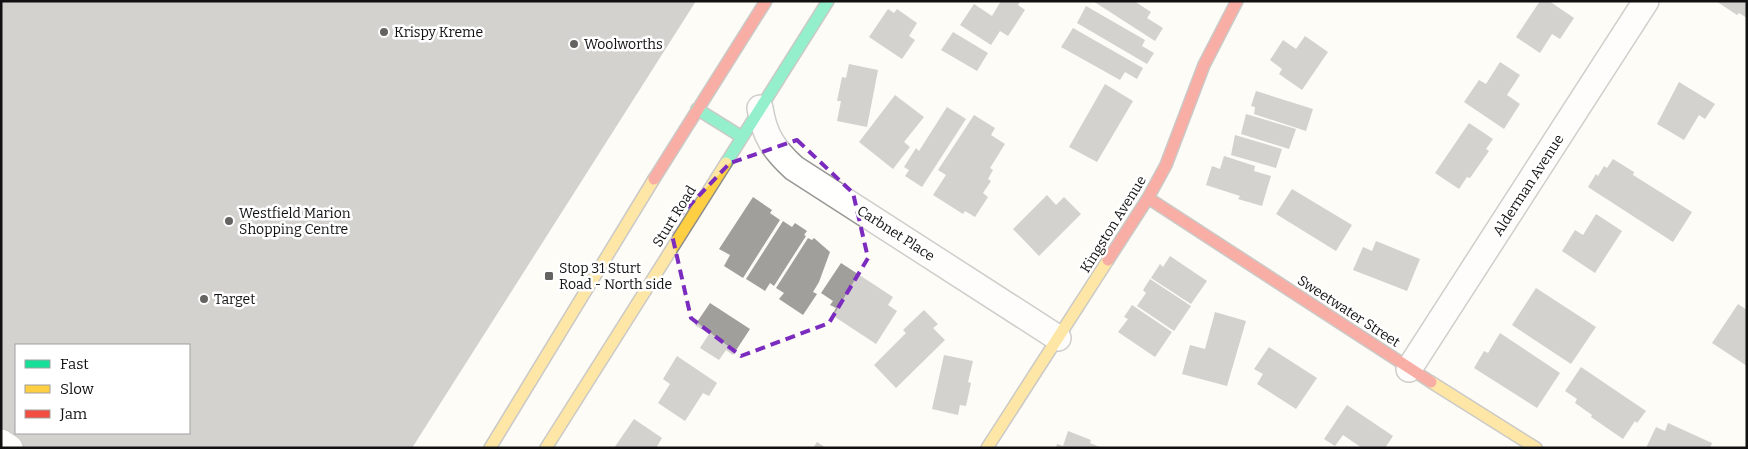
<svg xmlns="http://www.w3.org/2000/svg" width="1748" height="449" viewBox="0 0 1748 449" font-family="Bitter,serif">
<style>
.building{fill:#a19f9c;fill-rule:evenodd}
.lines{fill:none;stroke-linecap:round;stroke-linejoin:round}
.street-casing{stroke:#979795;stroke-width:28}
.fast-casing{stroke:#8e8d8b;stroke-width:14}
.slow-casing{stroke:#8e8d8b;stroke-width:14}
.jam-casing{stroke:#8e8d8b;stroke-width:14}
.street{stroke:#fffffe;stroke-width:25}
.fast{stroke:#16e098;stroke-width:11}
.slow{stroke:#ffcf43;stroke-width:11}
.jam{stroke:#f24e42;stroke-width:11}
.marked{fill:none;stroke:#7b2cbf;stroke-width:4;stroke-dasharray:10 6;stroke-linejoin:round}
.poi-dot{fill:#646362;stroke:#fff;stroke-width:2}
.labels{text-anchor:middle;stroke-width:5;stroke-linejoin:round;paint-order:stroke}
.poi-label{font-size:14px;fill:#111;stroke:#fff;text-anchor:start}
.street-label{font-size:14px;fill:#111;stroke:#fff}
</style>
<rect width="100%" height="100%" fill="#fdfcf7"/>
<path class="building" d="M1,1H696L412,448H1ZM16,345H189V433H16Z
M1001,1H1020L1018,5L1025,10L1008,36L1000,31L991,45L960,25L974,4L992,16Z
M1093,1H1134L1151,12L1147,18L1163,28L1155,41Z
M1540,1H1549L1574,18L1560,39L1552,34L1540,53L1516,37Z
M1716,1H1747V18L1739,13L1737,15Z
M1086,6L1145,40L1142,46L1154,53L1147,64L1077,23Z
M888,9L894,13L897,9L917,23L909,36L915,40L902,59L869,37Z
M1073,28L1143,68L1137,79L1125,72L1120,80L1061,47Z
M953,32L988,53L977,71L941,50Z
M1305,36L1328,52L1302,90L1279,74L1282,69L1270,60L1283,40L1296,49Z
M1500,62L1520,75L1507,95L1520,104L1504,129L1464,102L1479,80L1486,84Z
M849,64L878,70L867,127L837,121L841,101H837L842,77L846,78Z
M1679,82L1715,104L1705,119L1699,115L1684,140L1657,124Z
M1105,84L1133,101L1097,162L1069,147Z
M1256,91L1313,109L1306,131L1254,114L1255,107L1251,106Z
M895,95L924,117L904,142L910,147L893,169L859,142Z
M947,107L966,119L922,187L905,176L909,170L904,167L916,148L919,151Z
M1246,114L1296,129L1289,149L1241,134Z
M974,115L995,128L991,135L1005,144L990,168L993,170L988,179L991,181L983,193L988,197L975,217L965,211L963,214L933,195L946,175L938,170Z
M1469,123L1493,139L1486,149L1489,151L1470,178L1467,177L1459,189L1435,173Z
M1235,135L1282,149L1276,168L1231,155Z
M1224,156L1255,166L1254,171L1271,176L1262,206L1238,199L1240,196L1206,185L1212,166L1220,169Z
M1613,159L1634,172L1633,175L1692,212L1673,242L1588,187L1596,174L1598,176L1604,166L1607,168Z
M1292,189L1352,225L1336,251L1276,214Z
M1047,195L1056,205L1064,197L1081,214L1039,256L1013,229Z
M753,197L772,210L770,213L780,220L743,278L724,266L730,255L719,249Z
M1596,214L1622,231L1595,273L1562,251L1575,230L1583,235Z
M783,221L792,227L795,223L807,231L804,235L806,236L774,286L770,283L765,291L746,279Z
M808,238L812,240L814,238L830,252L819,282L813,292L817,294L803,315L779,299L784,293L776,288Z
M1376,241L1420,259L1407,291L1353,270L1363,247L1372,251Z
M1170,256L1207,281L1191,304L1151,278L1160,264L1163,267Z
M841,263L893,297L888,305L897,311L876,344L832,315L836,308L830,305L833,301L821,293Z
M1150,279L1191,306L1174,331L1137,306L1146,293L1143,290Z
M1536,288L1596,327L1571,364L1512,325Z
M710,303L750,329L733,355L726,350L719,360L700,348L709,334L695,325Z
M1738,304L1747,310V366L1712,343Z
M1132,305L1172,332L1155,357L1118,332L1128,319L1124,317Z
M924,310L938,324L933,328L945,340L896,388L874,365L906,333L903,330Z
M1215,312L1246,321L1227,386L1182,374L1190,345L1205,349Z
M1500,333L1560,373L1537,408L1474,368L1484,351L1488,353Z
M1269,347L1317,378L1296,409L1257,384L1263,374L1254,369Z
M944,355L973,361L968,382L971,383L966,406L960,405L958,415L932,409Z
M677,356L717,383L709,396L703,393L685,421L658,403L670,384L663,379Z
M1581,367L1646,411L1637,423L1635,421L1623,439L1591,417L1592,415L1575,403L1577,399L1565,391Z
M1347,405L1393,436L1385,448H1362L1343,435L1335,446L1324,439Z
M634,419L662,438L656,448H614Z
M1668,423L1712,443L1710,448H1646L1656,427L1665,431Z
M1068,431L1091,440L1090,443L1102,448H1056L1057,444L1063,446Z
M817,442L826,448H813Z"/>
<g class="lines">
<g class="street-casing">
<path id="street" d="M760,108C764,135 774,150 794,168L1058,338
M1409,369L1646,1
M1,442L10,448"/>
</g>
<g class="fast-casing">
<path id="fast" d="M697,109L742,137
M726,163L828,1"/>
</g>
<g class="slow-casing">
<path id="slow" d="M1431,382L1536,448
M490,448L654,179
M546,448L726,163
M987,448L1108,260"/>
</g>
<g class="jam-casing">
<path id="jam" d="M654,179L766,1
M1148,198L1431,382
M1108,260L1148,198L1166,165L1204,65L1237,1"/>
</g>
<use href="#street" class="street"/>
<use href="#fast" class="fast"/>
<use href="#slow" class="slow"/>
<use href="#jam" class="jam"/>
</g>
<path d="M0 0H1748V449H0ZM797,140L853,193L868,258L829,323L741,356L691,318L670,226L730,163Z" fill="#fdfcf7" fill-opacity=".55" fill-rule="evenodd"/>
<path class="marked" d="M797,140L853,193L868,258L829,323L741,356L691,318L670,226L730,163Z"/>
<g class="poi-dot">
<circle cx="384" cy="32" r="5"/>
<circle cx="574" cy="44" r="5"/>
<circle cx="229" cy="221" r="5"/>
<rect x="544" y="271" width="10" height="10" rx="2.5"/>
<circle cx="204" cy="299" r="5"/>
</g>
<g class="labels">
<g class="poi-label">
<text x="394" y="37">Krispy Kreme</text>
<text x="584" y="49">Woolworths</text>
<text x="239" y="218">Westfield Marion<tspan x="239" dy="16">Shopping Centre</tspan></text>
<text x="559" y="273">Stop 31 Sturt<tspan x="559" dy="16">Road - North side</tspan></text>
<text x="214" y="304">Target</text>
</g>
<g class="street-label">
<text transform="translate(1528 185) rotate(-57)" y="5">Alderman Avenue</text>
<text transform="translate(674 216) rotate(-58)" y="5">Sturt Road</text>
<text transform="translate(1113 224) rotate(-58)" y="5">Kingston Avenue</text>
<text transform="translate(896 233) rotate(33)" y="5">Carbnet Place</text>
<text transform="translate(1349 311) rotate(33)" y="5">Sweetwater Street</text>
</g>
</g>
<rect width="1748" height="449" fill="none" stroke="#111111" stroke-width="5"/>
<rect x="15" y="344" width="175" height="90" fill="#ffffff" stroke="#a0a0a0"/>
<rect x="25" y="360" width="25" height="8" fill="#16e098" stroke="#a0a0a0"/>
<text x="60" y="369" font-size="15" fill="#111111">Fast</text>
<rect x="25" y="385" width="25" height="8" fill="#ffcf43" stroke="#a0a0a0"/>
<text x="60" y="394" font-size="15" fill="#111111">Slow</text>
<rect x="25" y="410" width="25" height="8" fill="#f24e42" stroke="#a0a0a0"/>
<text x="60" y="419" font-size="15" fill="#111111">Jam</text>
</svg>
